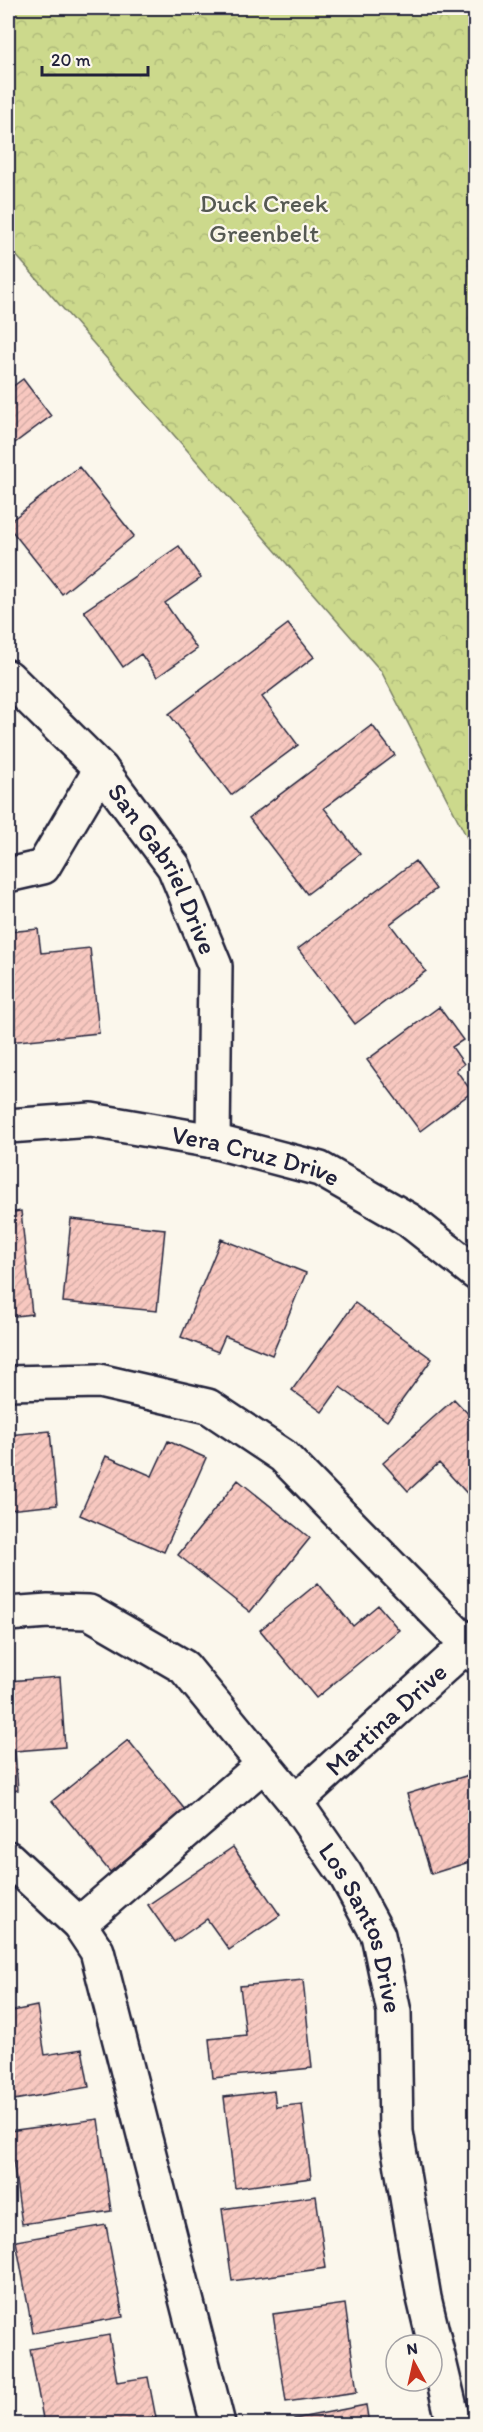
<svg xmlns="http://www.w3.org/2000/svg" width="483" height="2432" viewBox="0 0 483 2432" font-family="Itim,sans-serif">
<style>
.forest{fill:url(#forest-crowns);stroke:#777e64;stroke-width:1.5}
.building{fill:url(#building-hatch);stroke:#22223b;stroke-width:1.5}
.lines{fill:none;stroke-linecap:round;stroke-linejoin:round}
.minor-casing{stroke:#22223b;stroke-width:38}
.minor{stroke:#fbf7ec;stroke-width:33}
.labels{text-anchor:middle;stroke-width:4.5;stroke-linejoin:round;paint-order:stroke}
.park-label{font-size:26px;fill:#555953;stroke:#fbf7ec}
.street-label{font-size:26px;fill:#22223b;stroke:#fbf7ec}
</style>
<defs>
<pattern id="forest-crowns" width="20" height="18" patternUnits="userSpaceOnUse" patternTransform="scale(1.5)"><rect width="20" height="18" fill="#ccd98c"/><path d="M2 6a3 3 0 1 1 6 0M12 15a3 3 0 1 1 6 0" fill="none" stroke="#afba7a"/></pattern>
<pattern id="building-hatch" width="6" height="6" patternUnits="userSpaceOnUse" patternTransform="scale(1.5)"><rect width="6" height="6" fill="#f8c8c0"/><path d="M-1 1l2-2M0 6l6-6M5 7l2-2" fill="none" stroke="#d4aca6"/></pattern>
</defs>
<rect width="100%" height="100%" fill="#fbf7ec"/>
<filter id="ink" filterUnits="userSpaceOnUse"><feTurbulence type="fractalNoise" baseFrequency=".0167" numOctaves="2"/><feDisplacementMap in="SourceGraphic" scale="12" xChannelSelector="R" yChannelSelector="G"/><feConvolveMatrix kernelMatrix="1 2 1 2 8 2 1 2 1" color-interpolation-filters="sRGB"/></filter>
<g filter="url(#ink)">
<path class="forest" d="M8,8H475V853L381,671L8,246Z"/>
<path class="building" d="M23,379L51,416L8,448V390Z
M79,467L134,536L62,594L8,526V523Z
M179,546L201,578L165,603L197,649L157,677L141,654L123,667L84,611Z
M288,624L314,657L262,697L298,745L231,795L169,714Z
M372,725L395,755L324,808L360,854L307,894L249,818Z
M415,861L436,889L390,924L426,971L355,1024L298,949Z
M38,929L41,953L90,948L99,1033L8,1042V932Z
M439,1007L463,1040L452,1047L464,1064L456,1070L472,1092L420,1131L367,1060Z
M21,1211L32,1314L8,1317V1213Z
M71,1219L165,1229L157,1311L63,1302Z
M221,1239L306,1273L272,1355L225,1336L218,1352L181,1337Z
M355,1303L432,1359L387,1421L340,1387L322,1412L292,1390Z
M454,1399L476,1422V1503L439,1463L408,1491L383,1463Z
M50,1431L57,1505L8,1510V1435Z
M168,1441L206,1458L164,1552L80,1515L106,1456L152,1476Z
M238,1480L310,1538L250,1612L178,1555Z
M318,1583L353,1626L378,1605L399,1630L316,1698L260,1630Z
M60,1677L65,1747L15,1751L18,1790L8,1791V1681Z
M128,1740L186,1811L110,1872L52,1801Z
M472,1774L476,1786V1860L431,1874L407,1794Z
M233,1847L280,1915L229,1950L207,1919L174,1942L148,1905Z
M303,1980L312,2068L213,2078L209,2039L246,2035L240,1986Z
M37,2006L45,2055L82,2049L89,2087L8,2101V2012Z
M274,2091L276,2107L302,2104L311,2178L235,2188L224,2097Z
M476,2114V2156L470,2115Z
M98,2119L111,2211L22,2224L9,2131Z
M316,2196L326,2268L232,2281L222,2209Z
M106,2225L123,2317L33,2333L16,2241Z
M345,2304L357,2392L286,2402L273,2314Z
M109,2335L117,2382L148,2377L156,2418L116,2424H44L30,2349Z
M366,2405L369,2424H295L294,2419Z"/>
<g class="lines">
<g class="minor-casing">
<g id="minor">
<path id="s1" d="M8,677L101,769L174,867L215,966L213,1141"/>
<path d="M8,875L43,867L101,769"/>
<path id="s2" d="M8,1126L91,1120L213,1141L320,1169L409,1220L476,1273"/>
<path d="M8,1383L99,1381L208,1406L283,1456L467,1644L476,1656"/>
<path id="s3" d="M8,1614L48,1611L89,1612L184,1667L295,1802L345,1874L378,1935L394,2012L396,2132L424,2298L454,2424"/>
<path id="s4" d="M295,1802L476,1637"/>
<path d="M8,1858L79,1924L97,1951L218,2424"/>
<path d="M79,1924L264,1764"/>
</g>
</g>
<use href="#minor" class="minor"/>
</g>
</g>
<g class="labels">
<g class="park-label">
<text x="264" y="212">Duck Creek<tspan x="264" dy="30">Greenbelt</tspan></text>
</g>
<g class="street-label">
<text dy="9" stroke="none"><textPath href="#s1" startOffset="249">San Gabriel Drive</textPath></text>
<text dy="9" stroke="none"><textPath href="#s2" startOffset="252">Vera Cruz Drive</textPath></text>
<text dy="9" stroke="none"><textPath href="#s4" startOffset="123">Martina Drive</textPath></text>
<text dy="9" stroke="none"><textPath href="#s3" startOffset="510">Los Santos Drive</textPath></text>
</g>
</g>
<rect width="483" height="2432" fill="none" stroke="#fbf7ec" stroke-width="30"/>
<rect x="15" y="15" width="453" height="2402" fill="none" stroke="#22223b" stroke-width="2" filter="url(#ink)"/>
<g transform="translate(414 2363) rotate(352)"><circle r="28" fill="#fbf7ec" stroke="#a4a2a5" stroke-width="1.5"/>
<path d="M0-4.5L10 22L0 15L-10 22Z" fill="#c8321e"/>
<text y="-9" font-size="16" font-weight="bold" text-anchor="middle" fill="#22223b">N</text>
</g>
<path d="M42 66v9h106v-9" fill="none" stroke="#22223b" stroke-width="3"/>
<text x="51" y="66" font-size="18" fill="#22223b" stroke="#fbf7ec" stroke-width="4.5" paint-order="stroke">20 m</text>
</svg>
